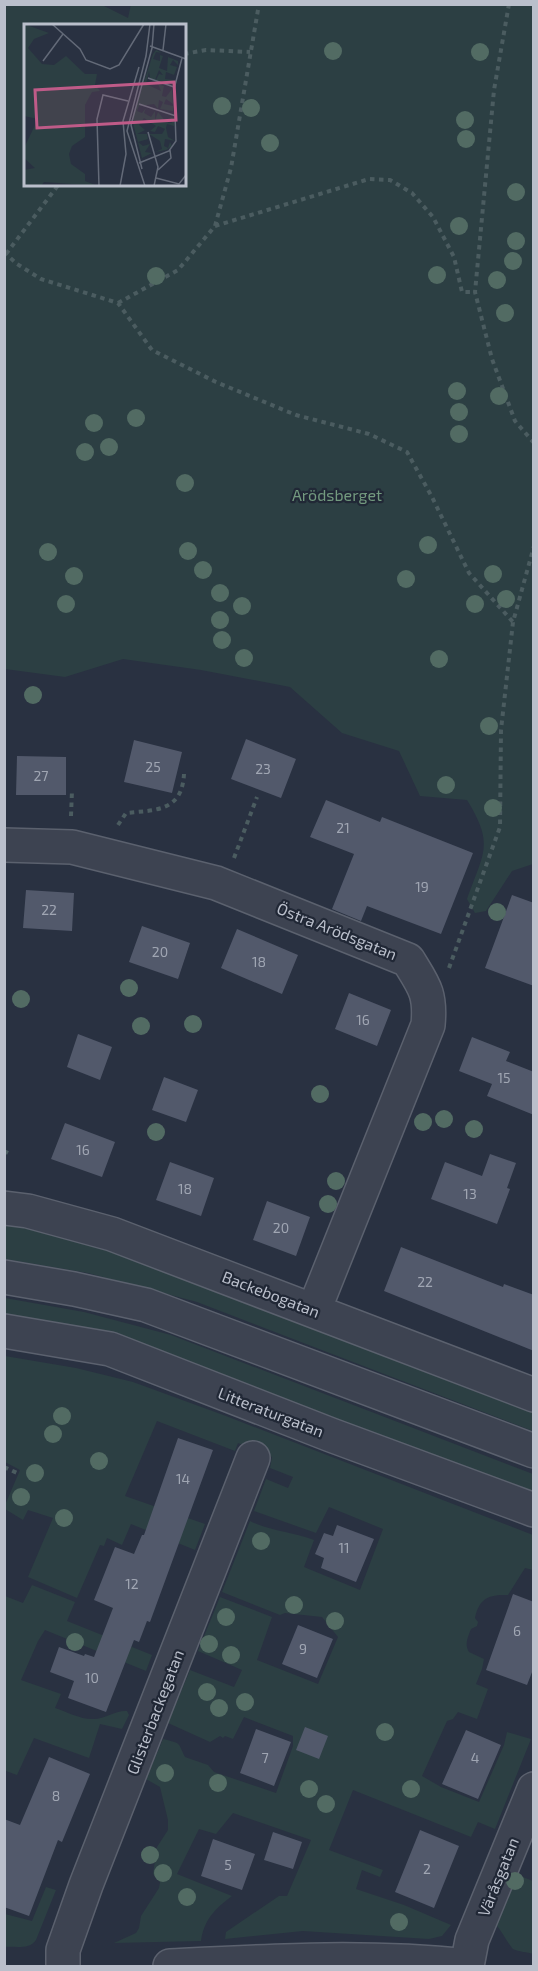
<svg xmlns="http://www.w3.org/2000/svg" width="538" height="1971" viewBox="0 0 538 1971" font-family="'Exo 2',sans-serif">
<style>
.green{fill:#2c3f43;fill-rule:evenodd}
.building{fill:#52596b}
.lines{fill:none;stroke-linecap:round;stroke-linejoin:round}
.minor-casing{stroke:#5b616e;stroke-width:36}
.tertiary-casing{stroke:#5b616e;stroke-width:36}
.path{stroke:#4b5c60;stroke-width:4;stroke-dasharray:4.5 4.5;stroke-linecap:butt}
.minor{stroke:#3d4351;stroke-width:33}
.tertiary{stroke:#3d4351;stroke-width:33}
.tree{fill:#526b63}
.labels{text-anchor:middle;stroke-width:4.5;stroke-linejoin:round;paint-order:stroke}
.number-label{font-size:14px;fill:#a0a6b3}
.park-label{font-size:16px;fill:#739a7f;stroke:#212836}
.street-label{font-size:16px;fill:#babfcb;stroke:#212836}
.inset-road{fill:none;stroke:#636a78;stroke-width:1.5}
.view{fill:#bf5b88;fill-opacity:0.15;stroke:#bf5b88;stroke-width:3}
.inset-edge{fill:none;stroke:#babfcb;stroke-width:3}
</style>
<rect width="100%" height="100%" fill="#293141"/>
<path class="green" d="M131,4L533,5V864L512,871L486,911L475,913L467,899C483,853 495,845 467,800L420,796L399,751L342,733L290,687L201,670L123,659L65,677L5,669V5H102L128,18ZM26,26H184V184H26Z
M5,1219L52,1228L533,1410V1431L197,1302L88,1273L5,1259Z
M5,1298L84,1312L171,1335L533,1474V1495L186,1363L5,1319Z
M5,1356L76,1368L133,1382L226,1416L533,1535V1570L525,1568L508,1595C488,1594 479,1599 475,1618L478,1622L477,1626L471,1629C468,1637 464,1644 469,1652L484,1659L482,1669L476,1684L488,1689L477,1719L458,1712L453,1719L447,1721L422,1776L441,1787L479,1802L504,1745L507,1732L531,1739L495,1829L478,1822L471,1837L353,1790L329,1850L383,1870L380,1877L362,1870L356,1889L404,1905L451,1925L442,1936L429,1939L303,1931L225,1939L226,1932L279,1896H287L311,1840L233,1813L216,1834L199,1829L177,1874L232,1896C216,1908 204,1919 201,1941L114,1943L136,1933L139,1928L141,1916L159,1888L160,1882L153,1874L157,1847L168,1830V1820L160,1787L146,1779L163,1739C182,1744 177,1741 185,1757L208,1765L214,1772L276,1793L293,1746V1736L244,1717L233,1739L225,1736L223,1738L220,1736L210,1742L168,1723L190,1670L234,1687L242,1670L198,1651L220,1597L272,1617L257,1660L318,1684L338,1637L322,1617L285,1613L280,1615L222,1592L250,1521C270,1531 293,1532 314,1540L304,1567L360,1590L383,1529L329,1507L316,1533L254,1511L266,1479L288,1488L293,1477L270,1468L272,1457L238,1443L235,1451L157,1421L125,1496L205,1524L195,1550L131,1524L122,1545L107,1538L104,1546L100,1545L77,1598L28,1577L53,1518L28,1510L23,1520L5,1509V1505L20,1470L5,1462Z
M32,1585L75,1602L67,1621L152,1655L146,1671L45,1630L38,1641L21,1680L61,1694L55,1708C67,1712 82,1720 94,1719C105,1719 116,1710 127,1711L129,1715L122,1729L100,1724L89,1758L34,1738L17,1775L6,1771L5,1773V1596L23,1603Z
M515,1874L533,1881V1954C527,1952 519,1952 513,1949C510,1947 502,1931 496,1925Z
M46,1887L56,1890L36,1940C29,1950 16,1946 5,1947V1914L32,1921Z"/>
<path class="building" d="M246,739L296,759L281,798L231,779Z
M134,740L182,752L172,793L124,782Z
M17,756L66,757V795H16Z
M326,800L380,822L382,817L473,853L441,934L367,906L361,921L332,909L354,854L310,837Z
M26,890L74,893L72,931L23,928Z
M512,895L534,903V986L485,968Z
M142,926L190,943L178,979L129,962Z
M237,929L298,955L282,994L221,968Z
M349,993L391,1010L377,1046L335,1029Z
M78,1034L112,1047L100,1080L67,1067Z
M472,1037L510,1052L506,1061L534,1072V1115L487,1096L492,1084L459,1071Z
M164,1077L198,1090L186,1122L152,1110Z
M65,1123L115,1142L102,1177L51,1159Z
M490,1154L516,1163L507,1188L510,1189L497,1224L431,1199L445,1162L482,1176Z
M170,1162L214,1178L201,1216L156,1200Z
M267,1201L310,1217L296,1256L253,1240Z
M401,1247L503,1287L504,1284L534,1295V1351L384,1291Z
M178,1438L213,1450L150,1622L147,1621L139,1642L134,1640L106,1712L68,1698L74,1681L50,1672L59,1647L84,1656L85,1654L94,1657L113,1608L94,1600L115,1547L134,1554L142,1535H144Z
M337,1525L374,1539L356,1582L321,1568L324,1558L315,1554L324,1533L333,1536Z
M513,1594L534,1602V1667L527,1685L486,1670Z
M298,1625L333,1639L317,1678L282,1664Z
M305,1727L328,1736L319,1759L296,1750Z
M256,1729L291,1742L274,1786L240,1773Z
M466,1730L501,1745L478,1799L442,1784Z
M49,1757L90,1774L62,1842L58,1840L29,1916L4,1907V1819L20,1825Z
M420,1830L459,1846L434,1908L395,1892Z
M273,1832L302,1842L293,1869L264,1860Z
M213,1839L255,1854L242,1890L201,1876Z"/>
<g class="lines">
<g class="minor-casing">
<path id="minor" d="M4,845L72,847L216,883L408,960C424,986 431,993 428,1025L314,1310
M4,1208L28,1211L112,1234L534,1395
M63,1966V1950L86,1885L253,1458
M170,1966C268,1961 368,1955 466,1966
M467,1966L472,1940L534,1789"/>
</g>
<g class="tertiary-casing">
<path id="tertiary" d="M4,1277L74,1289L146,1305L534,1451
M4,1331L110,1349L331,1435L534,1510"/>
</g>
<path class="path" d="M509,4L494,90L475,292L492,359L515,421L534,443
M184,54L206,50L250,52
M215,226L369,179L390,180L412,193L433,217L454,257L462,292H475
M4,252L17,264L41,279L118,303L152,350L216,382L296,415L369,434L407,452L432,497L469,573L513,622
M6,254L59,184
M118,303L178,270L215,226L231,168L259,4
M71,816L72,790
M118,825L126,813C155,810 182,812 184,774
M234,858L257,797
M449,968L500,827L501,730L513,622L534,546
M4,1151L8,1153
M4,1467L17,1473"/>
<use href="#minor" class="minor"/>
<use href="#tertiary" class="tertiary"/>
</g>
<g class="tree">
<circle cx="333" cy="51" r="9"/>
<circle cx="480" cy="52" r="9"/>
<circle cx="222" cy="106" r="9"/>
<circle cx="251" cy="108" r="9"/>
<circle cx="465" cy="120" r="9"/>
<circle cx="466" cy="139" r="9"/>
<circle cx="270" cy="143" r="9"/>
<circle cx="516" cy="192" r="9"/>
<circle cx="459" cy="226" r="9"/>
<circle cx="516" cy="241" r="9"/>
<circle cx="513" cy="261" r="9"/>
<circle cx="437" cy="275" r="9"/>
<circle cx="156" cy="276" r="9"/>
<circle cx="497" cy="280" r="9"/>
<circle cx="505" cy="313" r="9"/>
<circle cx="457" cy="391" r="9"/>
<circle cx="499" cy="396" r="9"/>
<circle cx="459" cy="412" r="9"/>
<circle cx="136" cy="418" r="9"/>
<circle cx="94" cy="423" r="9"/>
<circle cx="459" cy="434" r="9"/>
<circle cx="109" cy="447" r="9"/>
<circle cx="85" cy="452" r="9"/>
<circle cx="185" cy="483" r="9"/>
<circle cx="428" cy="545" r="9"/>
<circle cx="188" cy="551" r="9"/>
<circle cx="48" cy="552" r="9"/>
<circle cx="203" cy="570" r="9"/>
<circle cx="493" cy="574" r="9"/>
<circle cx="74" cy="576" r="9"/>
<circle cx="406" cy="579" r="9"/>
<circle cx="220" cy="593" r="9"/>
<circle cx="506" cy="599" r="9"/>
<circle cx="66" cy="604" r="9"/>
<circle cx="475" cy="604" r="9"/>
<circle cx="242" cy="606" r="9"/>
<circle cx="220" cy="620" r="9"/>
<circle cx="222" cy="640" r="9"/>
<circle cx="244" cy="658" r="9"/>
<circle cx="439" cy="659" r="9"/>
<circle cx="33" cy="695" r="9"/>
<circle cx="489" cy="726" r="9"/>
<circle cx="446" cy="785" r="9"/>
<circle cx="493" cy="808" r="9"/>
<circle cx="497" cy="912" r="9"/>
<circle cx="129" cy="988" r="9"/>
<circle cx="21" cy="999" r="9"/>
<circle cx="193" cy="1024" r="9"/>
<circle cx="141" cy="1026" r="9"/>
<circle cx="320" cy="1094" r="9"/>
<circle cx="444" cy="1119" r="9"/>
<circle cx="423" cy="1122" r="9"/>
<circle cx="474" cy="1129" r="9"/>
<circle cx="156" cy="1132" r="9"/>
<circle cx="336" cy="1181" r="9"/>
<circle cx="328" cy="1204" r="9"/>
<circle cx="62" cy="1416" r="9"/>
<circle cx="53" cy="1434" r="9"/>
<circle cx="99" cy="1461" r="9"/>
<circle cx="35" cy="1473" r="9"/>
<circle cx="21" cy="1497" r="9"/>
<circle cx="64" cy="1518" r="9"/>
<circle cx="261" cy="1541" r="9"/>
<circle cx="294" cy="1605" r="9"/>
<circle cx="226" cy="1617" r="9"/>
<circle cx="335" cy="1621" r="9"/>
<circle cx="75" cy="1642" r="9"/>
<circle cx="209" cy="1644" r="9"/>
<circle cx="231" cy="1655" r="9"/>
<circle cx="207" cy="1692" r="9"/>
<circle cx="245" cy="1702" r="9"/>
<circle cx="219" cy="1708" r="9"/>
<circle cx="385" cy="1732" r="9"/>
<circle cx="165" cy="1773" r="9"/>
<circle cx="218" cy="1783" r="9"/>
<circle cx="309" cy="1789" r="9"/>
<circle cx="411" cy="1789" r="9"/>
<circle cx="326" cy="1804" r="9"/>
<circle cx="150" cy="1855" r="9"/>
<circle cx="163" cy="1873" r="9"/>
<circle cx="515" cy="1881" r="9"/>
<circle cx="187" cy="1897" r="9"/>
<circle cx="399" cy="1922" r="9"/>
</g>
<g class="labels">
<g class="number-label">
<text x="153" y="772">25</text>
<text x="263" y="774">23</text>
<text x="41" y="781">27</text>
<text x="343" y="833">21</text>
<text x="422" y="892">19</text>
<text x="49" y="915">22</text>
<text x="160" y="957">20</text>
<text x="259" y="967">18</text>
<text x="363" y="1025">16</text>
<text x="504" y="1083">15</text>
<text x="83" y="1155">16</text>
<text x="185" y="1194">18</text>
<text x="470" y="1199">13</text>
<text x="281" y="1233">20</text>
<text x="425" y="1287">22</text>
<text x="183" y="1484">14</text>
<text x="344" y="1553">11</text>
<text x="132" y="1589">12</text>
<text x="517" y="1636">6</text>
<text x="303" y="1654">9</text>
<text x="92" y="1683">10</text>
<text x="265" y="1763">7</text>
<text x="475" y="1763">4</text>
<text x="56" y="1801">8</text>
<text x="228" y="1870">5</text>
<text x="427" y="1874">2</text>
</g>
<g class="park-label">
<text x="337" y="501">Arödsberget</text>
</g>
<g class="street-label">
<text transform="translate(337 931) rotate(22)" y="6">Östra Arödsgatan</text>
<text transform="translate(271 1294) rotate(21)" y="6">Backebogatan</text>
<text transform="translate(271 1412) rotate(21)" y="6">Litteraturgatan</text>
<text transform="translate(155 1712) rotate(-69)" y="6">Glisterbackegatan</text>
<text transform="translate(498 1877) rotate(-68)" y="6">Väråsgatan</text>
</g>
</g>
<g transform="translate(24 24)">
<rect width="162" height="162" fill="#293141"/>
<path d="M0,0L25,9L10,15L4,24L18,40L30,41L42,32L61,50H73L71,61L76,67L68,68L61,81V113L48,122L45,130L47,140L61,150V157L74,162L20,158L17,162H0V146L11,144L0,134V124L14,95L0,92ZM132,26L138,29L132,28L129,35L136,37V31L139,32L135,44L143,47L144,33L154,37V41L149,36L146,41L153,43L150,51L142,48L141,55L150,56L149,60L132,56L135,50L139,51L135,46L131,56L126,54L125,47L122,60L137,67L134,60L140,62L138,72L142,73L148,65L149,80L142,75L140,80L149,82V87L136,85L139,78L135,76L134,85L130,80L115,82L113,87L118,89L122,84L120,89L127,93L131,87V96L134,88L142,98L148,99L146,93L150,94V102L143,100L142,104L144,113L151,117L141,115L140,122L144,124L146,118L148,122L142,126L131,128L138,125L136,117L125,110H138L141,105L134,102L131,108L126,107L132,102L120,94L115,101L121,106L113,110H123L124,115L114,118L119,122L126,120L121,128L128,129L118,134L109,99L110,89L129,30Z" fill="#2c3f43"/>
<path class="inset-road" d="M28,0L56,25L62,36L86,45L95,41L120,0M126,22L162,35M139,26L142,0M19,37L39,10M124,54L150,63M115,80L152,92M124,108L134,143L130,162M115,139L145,127L152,117L150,65L158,34M118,145L107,101L128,24L130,0M134,146L147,134L146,126M132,154L155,160L162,151M75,162L73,95L79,71L104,77M96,162L102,130L99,97L115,43M121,162L103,107L122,32L126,0"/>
<path class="view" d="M150,58L152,96L13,104L11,66Z"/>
<rect width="162" height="162" class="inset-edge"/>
</g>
<rect width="538" height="1971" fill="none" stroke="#babfcb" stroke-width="12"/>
</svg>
